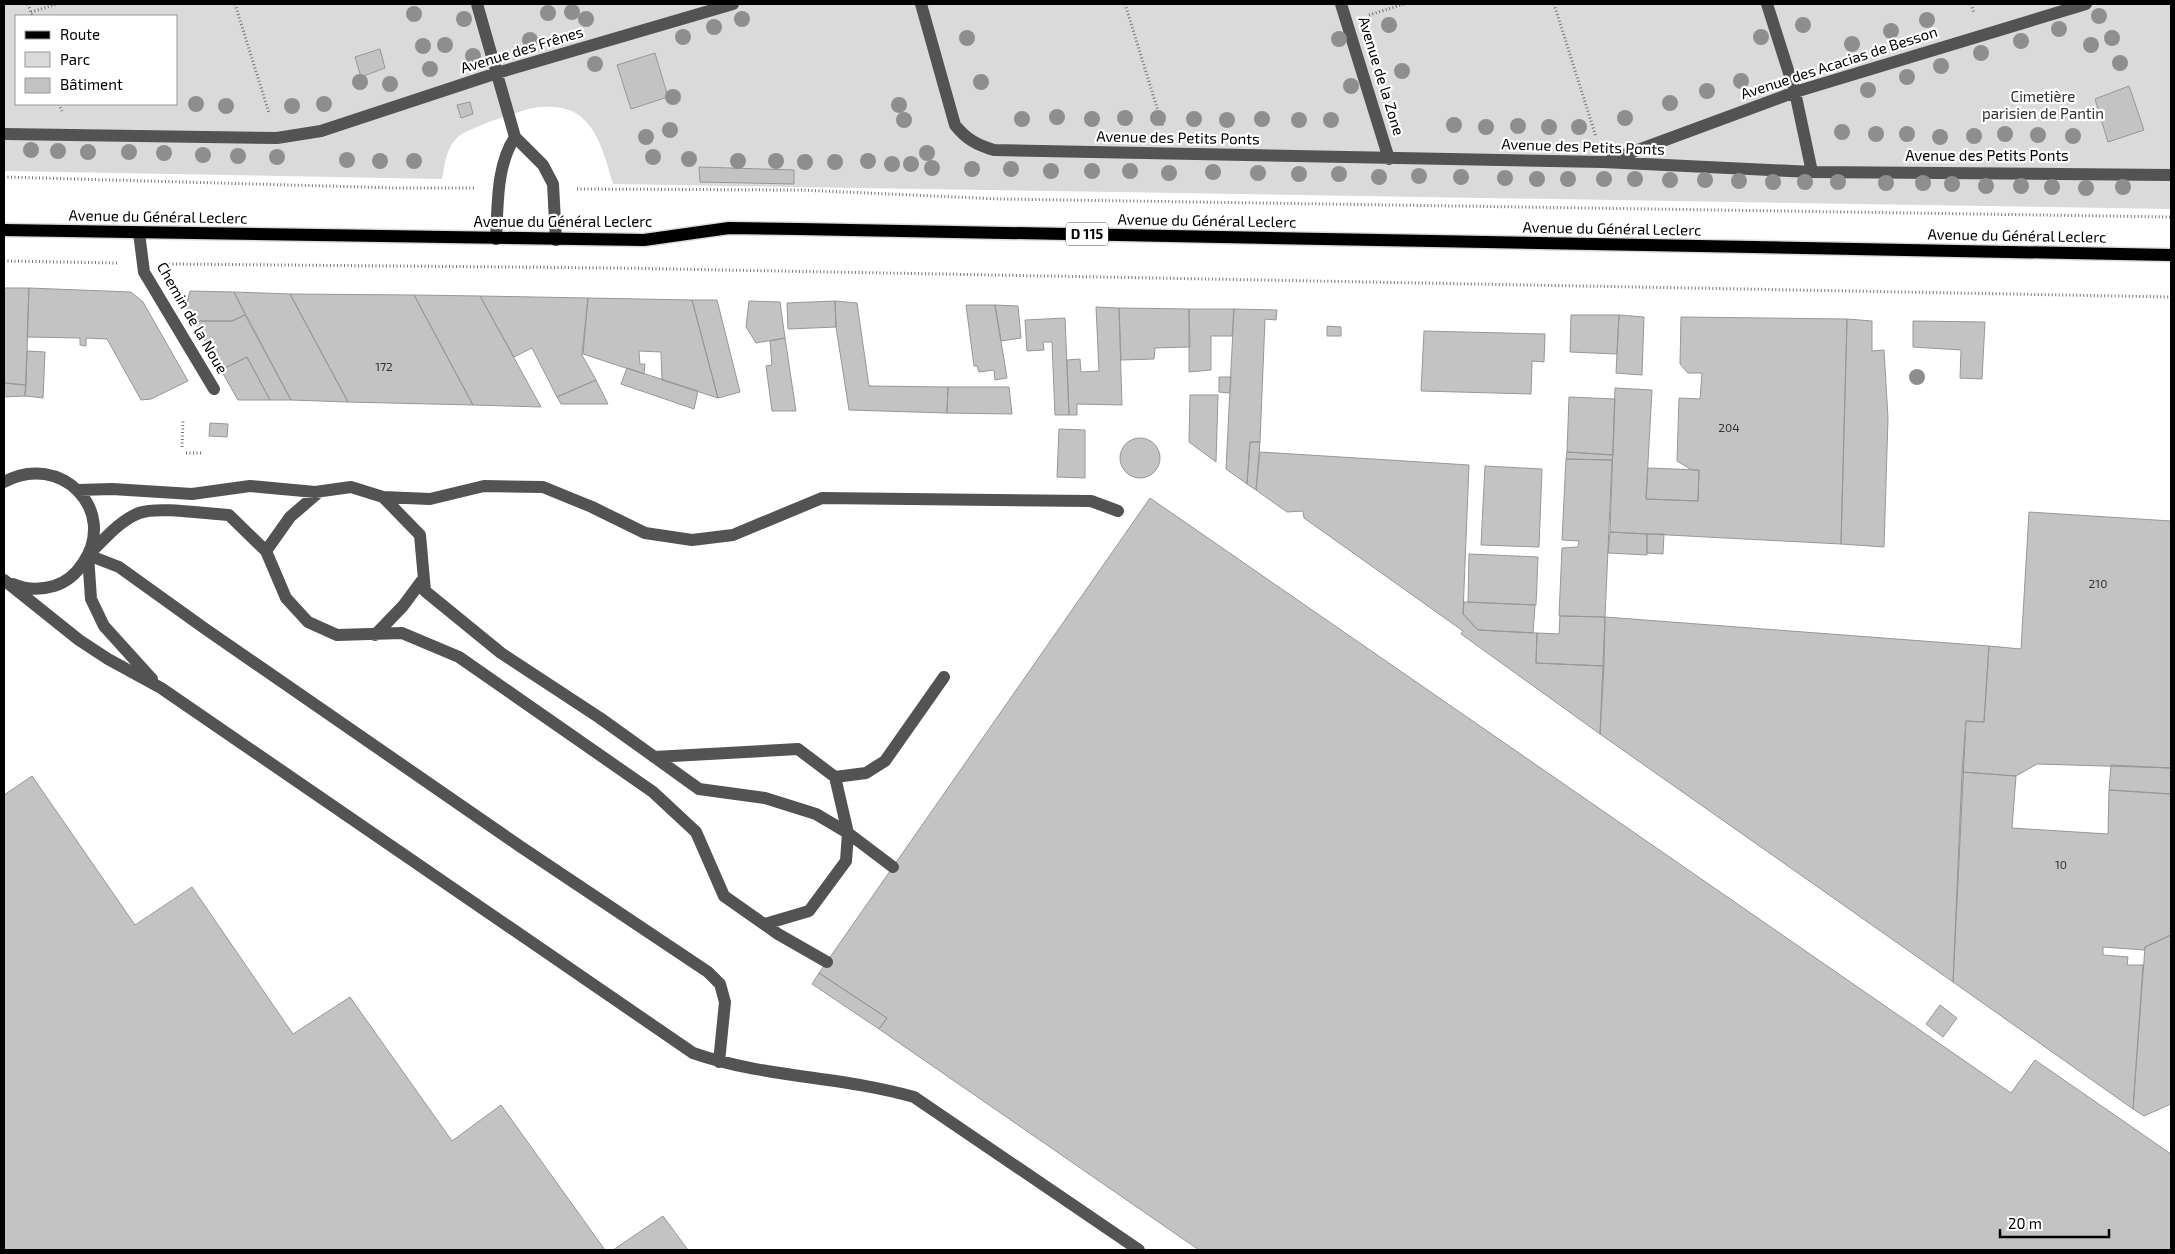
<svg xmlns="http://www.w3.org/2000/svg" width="2175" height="1254" viewBox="0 0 2175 1254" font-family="'Exo 2',sans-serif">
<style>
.green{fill:#dadada;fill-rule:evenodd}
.building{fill:#c3c3c3;stroke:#979797}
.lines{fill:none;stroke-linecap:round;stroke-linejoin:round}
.major-casing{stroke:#dbdbdb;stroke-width:15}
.path{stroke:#757575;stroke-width:3;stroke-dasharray:1 2.5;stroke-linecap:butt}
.minor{stroke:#535353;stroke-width:12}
.major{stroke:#000;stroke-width:12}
.tree{fill:#8e8e8e}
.labels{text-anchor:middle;stroke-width:4.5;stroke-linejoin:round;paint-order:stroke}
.number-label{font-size:12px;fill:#313131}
.shield{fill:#fff;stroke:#4c4c4c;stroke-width:1}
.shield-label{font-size:14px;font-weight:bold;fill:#000}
.street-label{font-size:15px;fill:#000;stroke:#fff}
.park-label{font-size:15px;fill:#313131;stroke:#fff}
</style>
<rect width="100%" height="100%" fill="#fff"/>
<path class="green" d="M4,4H2171V209L613,184C606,161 600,132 580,116C568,107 554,106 540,107C526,108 467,128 458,137C446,148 445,163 442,179L4,171ZM16,16H176V104H16Z"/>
<path class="building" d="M380,49L385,68L361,77L355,57Z
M655,53L668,97L631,109L617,65Z
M2129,86L2144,130L2108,142L2095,99Z
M470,102L473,114L461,118L457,105Z
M699,167L794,170V184L700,182Z
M4,288H29L26,385L4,383Z
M29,288L131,292L143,302L188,381L151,399L141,400L107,339L86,338V346L80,345V338L27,337Z
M190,291L234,292L245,315L232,321H199L195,323L186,306Z
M234,292L290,294L348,402L291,400Z
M290,294L414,295L473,405L348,402Z
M414,295L480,296L541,407L473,405Z
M480,296L588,298L582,355L596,380L557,397L532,348L514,357Z
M588,298L692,300L718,398L662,380L661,352L639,351L640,364H645L644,374L583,354Z
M692,300H717L740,392L718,398Z
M749,301L780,302L785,338L756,343L746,327Z
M835,301L857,303L869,386L948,387L947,413L849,410L836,327Z
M835,301L836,327L788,329L787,303Z
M966,305H995L1007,378L995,380L994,370L979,372L977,366H974Z
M995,305L1018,306L1021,338L1001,341Z
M1096,307L1119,308L1122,405L1077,404V415H1069L1067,360L1080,359L1081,372L1099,371Z
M1119,308L1189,309L1190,347L1155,348L1154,359L1121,360Z
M1189,309H1234L1232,336H1211V370L1189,372Z
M1234,309L1277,310L1276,320L1265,319L1260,442H1250L1247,484L1226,469Z
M245,315L291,400H270L247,357L221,370L195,323L199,321H232Z
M1571,315H1619L1617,354L1570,352Z
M1619,315L1644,317L1642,375L1616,373Z
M1681,317L1847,319L1841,544L1610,532L1615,388L1652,390L1646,499L1698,501L1699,470H1692L1677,461L1679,398L1700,399L1702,373H1688L1680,364Z
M1065,318L1069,415H1055L1052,342H1043L1044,350L1027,351L1025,320Z
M1847,319L1872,321V351L1884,350L1888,418L1884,547L1841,544Z
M1913,321L1985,322L1982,379L1960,378L1961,350L1913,347Z
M1327,326L1341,327V336H1327Z
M1424,331L1545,334L1544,362L1532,361L1531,394L1421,391Z
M785,338L796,411H772L766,366L772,365L770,341Z
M27,351L45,352L43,398L25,396Z
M247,357L270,400H238L221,370Z
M627,368L698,391L694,409L621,384Z
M1219,377H1231L1230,393L1219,392Z
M596,380L608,404H561L557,397Z
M4,383L26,385L25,396L4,397Z
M948,387H1009L1012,414L947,413Z
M1190,395H1218L1216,462L1189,442Z
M1569,397L1615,399L1613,455L1567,452Z
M210,423L228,424L227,437L209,436Z
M1059,429L1085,430V478L1057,477Z
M1120 458a20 20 0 1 1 40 0a20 20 0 1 1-40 0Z
M1250,442H1260L1256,490L1247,484Z
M1260,452L1469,465L1463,614L1478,630L1537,633L1536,663L1604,666L1600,734L1461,634L1463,631L1304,518L1303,511L1287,512L1256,490Z
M1567,452L1613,455L1612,460L1566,459Z
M1566,459L1612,460L1605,617L1559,616L1562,548L1578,547L1579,541L1562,540Z
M1485,466L1542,469L1539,547L1481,545Z
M1648,468L1699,470L1698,501L1646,499Z
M1150,498L2011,1093L2035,1060L2171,1154V1250H1199L879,1029L887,1018L819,973Z
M2029,512L2171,521V768L2037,764L2016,776L1962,772L1966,721L1984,722L1989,646L2021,649Z
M1610,532L1647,534V555L1608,553Z
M1647,534H1664L1663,554L1647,553Z
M1469,554L1538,557L1536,605L1468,602Z
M1464,602L1535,605L1533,633L1478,630L1463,614Z
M1560,616L1605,617L1604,666L1536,663L1537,633L1559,634Z
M1605,617L1989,646L1984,722L1966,721L1953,982L1600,734Z
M2111,765L2171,768V794L2109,790Z
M1962,772L2016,776L2012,828L2108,834L2109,790L2171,794V935L2145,947L2144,950L2103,947V955L2128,957L2127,965H2143L2133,1109L1953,982Z
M32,776L135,925L192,887L293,1034L350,997L452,1141L501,1105L605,1250H4V795Z
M2171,935V1104L2144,1116L2133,1109L2145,947Z
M819,973L887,1018L879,1029L812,984Z
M1940,1005L1957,1018L1943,1037L1926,1024Z
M663,1216L688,1250H613Z"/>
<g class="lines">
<g class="major-casing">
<path id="major" d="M4,230L644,240L729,228L799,229L2171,255"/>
</g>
<path class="path" d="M28,4L32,16
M235,4L269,113
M1125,4L1163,127
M1554,4L1596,137
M1971,4L1974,13
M31,12L57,4
M1369,15L1404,4
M59,104L62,111
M4,177L397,188H474
M577,189L800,190L1000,199L2171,217
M4,261L118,263
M169,264L618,268L2171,297
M182,447L183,420
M186,453H203"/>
<path class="minor" d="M477,4L515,137L543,165L553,184L556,240
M921,4L955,125C966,139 977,145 994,150L1603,162L1812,172L2171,175
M1341,4L1389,159
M1767,4L1795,92L1812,172
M4,134L277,138L321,131L497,73L733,4
M1611,160L1795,92L2086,4
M139,233L144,272L214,389
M496,239C498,205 496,166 515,137
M4,482C60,451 119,510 83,563C76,574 67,582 54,586C40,590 27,590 13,584
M78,490L112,489L192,494L250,486L315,492L351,487L383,497L420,535L425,591L501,653L600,718L699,789L765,798L816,814L848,833L846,861L809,911L765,924
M383,497L430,499L484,486L543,487L592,507L645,533L692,540L733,535L822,498L1091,501L1118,511
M266,551L290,517L319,492
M88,555L119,567L204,628L521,847L708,972L720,984L725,1002L719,1062
M4,580L79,640L108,659L161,688L693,1053C765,1078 841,1076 914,1097L1139,1250
M375,635L403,606L423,579
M152,679L104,626L91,599L88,555C103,541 120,520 139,513C159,506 206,514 229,515L266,551L286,598L308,622L337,635L402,633L459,657L653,792L696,832L724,896L778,934L827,962
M654,757L798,749L835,777L848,833L893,867
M835,777L866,773L885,761L944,677"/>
<use href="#major" class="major"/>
</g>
<g class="tree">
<circle cx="572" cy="12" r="8"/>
<circle cx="548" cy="13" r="8"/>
<circle cx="414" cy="14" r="8"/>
<circle cx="2099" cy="16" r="8"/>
<circle cx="464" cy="19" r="8"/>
<circle cx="586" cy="19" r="8"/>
<circle cx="742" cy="19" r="8"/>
<circle cx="1927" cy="20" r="8"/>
<circle cx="1389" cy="25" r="8"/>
<circle cx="1803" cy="25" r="8"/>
<circle cx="714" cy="27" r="8"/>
<circle cx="2059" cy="29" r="8"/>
<circle cx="1891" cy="31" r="8"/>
<circle cx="683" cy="37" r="8"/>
<circle cx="1761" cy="37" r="8"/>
<circle cx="967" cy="38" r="8"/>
<circle cx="2112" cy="38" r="8"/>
<circle cx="1339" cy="39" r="8"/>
<circle cx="530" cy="40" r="8"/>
<circle cx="2021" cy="41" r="8"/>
<circle cx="1852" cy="44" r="8"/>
<circle cx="445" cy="45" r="8"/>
<circle cx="2091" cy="45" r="8"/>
<circle cx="423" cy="46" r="8"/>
<circle cx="1981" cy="53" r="8"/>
<circle cx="473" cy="56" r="8"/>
<circle cx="2120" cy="63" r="8"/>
<circle cx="595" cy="64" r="8"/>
<circle cx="1941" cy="66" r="8"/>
<circle cx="430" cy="69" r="8"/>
<circle cx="1402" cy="71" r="8"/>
<circle cx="1907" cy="77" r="8"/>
<circle cx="1741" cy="81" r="8"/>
<circle cx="360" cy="82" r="8"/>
<circle cx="981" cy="82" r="8"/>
<circle cx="390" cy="84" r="8"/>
<circle cx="1351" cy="86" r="8"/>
<circle cx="1868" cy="90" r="8"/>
<circle cx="1707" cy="91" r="8"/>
<circle cx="673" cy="97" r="8"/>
<circle cx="1670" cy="103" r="8"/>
<circle cx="196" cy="104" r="8"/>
<circle cx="324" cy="104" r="8"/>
<circle cx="899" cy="105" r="8"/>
<circle cx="226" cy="106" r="8"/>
<circle cx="292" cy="106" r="8"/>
<circle cx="1057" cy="117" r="8"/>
<circle cx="1125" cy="118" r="8"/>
<circle cx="1158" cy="118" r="8"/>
<circle cx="1625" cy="118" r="8"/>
<circle cx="1022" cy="119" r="8"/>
<circle cx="1092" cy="119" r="8"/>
<circle cx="1194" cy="119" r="8"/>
<circle cx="1262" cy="119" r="8"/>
<circle cx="904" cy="120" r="8"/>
<circle cx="1227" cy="120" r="8"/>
<circle cx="1299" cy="120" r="8"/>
<circle cx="1331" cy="120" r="8"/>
<circle cx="1454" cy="125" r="8"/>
<circle cx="1518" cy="126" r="8"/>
<circle cx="1486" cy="127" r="8"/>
<circle cx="1549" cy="127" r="8"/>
<circle cx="1579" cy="127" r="8"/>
<circle cx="670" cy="130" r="8"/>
<circle cx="1842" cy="132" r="8"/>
<circle cx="1876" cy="134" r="8"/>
<circle cx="1907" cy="134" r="8"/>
<circle cx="2005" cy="134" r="8"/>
<circle cx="2038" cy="135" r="8"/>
<circle cx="1974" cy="136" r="8"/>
<circle cx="2073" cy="136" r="8"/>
<circle cx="646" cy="137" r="8"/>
<circle cx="1940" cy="137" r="8"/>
<circle cx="31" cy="150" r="8"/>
<circle cx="58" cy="151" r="8"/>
<circle cx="88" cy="152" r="8"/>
<circle cx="129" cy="152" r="8"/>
<circle cx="164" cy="153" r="8"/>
<circle cx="927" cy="153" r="8"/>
<circle cx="203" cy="155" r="8"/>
<circle cx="238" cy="156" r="8"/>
<circle cx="277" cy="157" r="8"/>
<circle cx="653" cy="157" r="8"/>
<circle cx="689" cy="159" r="8"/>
<circle cx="347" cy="160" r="8"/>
<circle cx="380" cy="161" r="8"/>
<circle cx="414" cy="161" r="8"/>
<circle cx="738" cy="161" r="8"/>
<circle cx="776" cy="161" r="8"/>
<circle cx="868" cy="161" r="8"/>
<circle cx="805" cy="162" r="8"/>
<circle cx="835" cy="162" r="8"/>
<circle cx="892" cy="164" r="8"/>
<circle cx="911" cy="164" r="8"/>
<circle cx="932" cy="168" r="8"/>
<circle cx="972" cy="169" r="8"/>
<circle cx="1011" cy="169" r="8"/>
<circle cx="1051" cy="171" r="8"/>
<circle cx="1092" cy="171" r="8"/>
<circle cx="1130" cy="171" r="8"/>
<circle cx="1213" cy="172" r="8"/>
<circle cx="1169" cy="173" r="8"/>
<circle cx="1258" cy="173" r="8"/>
<circle cx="1299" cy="174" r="8"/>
<circle cx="1339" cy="174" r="8"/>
<circle cx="1419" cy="176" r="8"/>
<circle cx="1379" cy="177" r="8"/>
<circle cx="1461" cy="177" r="8"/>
<circle cx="1505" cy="178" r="8"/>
<circle cx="1537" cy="179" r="8"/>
<circle cx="1568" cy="179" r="8"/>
<circle cx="1604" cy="179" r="8"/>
<circle cx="1635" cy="179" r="8"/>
<circle cx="1670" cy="180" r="8"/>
<circle cx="1705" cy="180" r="8"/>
<circle cx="1739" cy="181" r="8"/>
<circle cx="1773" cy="182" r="8"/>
<circle cx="1805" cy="182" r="8"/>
<circle cx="1838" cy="182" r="8"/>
<circle cx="1886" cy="183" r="8"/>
<circle cx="1923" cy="183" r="8"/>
<circle cx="1952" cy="184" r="8"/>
<circle cx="1986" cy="186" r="8"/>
<circle cx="2021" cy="186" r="8"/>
<circle cx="2052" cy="187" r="8"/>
<circle cx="2123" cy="187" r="8"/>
<circle cx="2086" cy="188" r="8"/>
<circle cx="1917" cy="377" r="8"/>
</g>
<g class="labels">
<g class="number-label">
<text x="384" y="371">172</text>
<text x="1729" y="432">204</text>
<text x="2098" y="588">210</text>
<text x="2061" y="869">10</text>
</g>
<rect class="shield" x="1066" y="222.5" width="42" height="23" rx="4"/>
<g class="shield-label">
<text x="1087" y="239">D 115</text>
</g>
<g class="street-label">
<text transform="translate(522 50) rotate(-17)" y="5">Avenue des Frênes</text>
<text transform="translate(1839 63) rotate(-18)" y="5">Avenue des Acacias de Besson</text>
<text transform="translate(1381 76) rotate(73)" y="5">Avenue de la Zone</text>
<text transform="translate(1178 138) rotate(1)" y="5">Avenue des Petits Ponts</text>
<text transform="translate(1583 147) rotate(2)" y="5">Avenue des Petits Ponts</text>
<text x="1987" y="161">Avenue des Petits Ponts</text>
<text transform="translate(158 217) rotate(1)" y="5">Avenue du Général Leclerc</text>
<text transform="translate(1207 221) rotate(1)" y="5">Avenue du Général Leclerc</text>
<text x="563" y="227">Avenue du Général Leclerc</text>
<text transform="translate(1612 229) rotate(1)" y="5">Avenue du Général Leclerc</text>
<text transform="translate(2017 236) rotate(1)" y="5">Avenue du Général Leclerc</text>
<text transform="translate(192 318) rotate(60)" y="5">Chemin de la Noue</text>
</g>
<g class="park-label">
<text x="2043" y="102">Cimetière<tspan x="2043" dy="17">parisien de Pantin</tspan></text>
</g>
</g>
<rect width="2175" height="1254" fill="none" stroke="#000000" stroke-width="10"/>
<rect x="15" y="15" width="162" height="90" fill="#ffffff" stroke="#999999"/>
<rect x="25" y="31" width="25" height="8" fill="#000000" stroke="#999999"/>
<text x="60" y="40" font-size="15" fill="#000000">Route</text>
<rect x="25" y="52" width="25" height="15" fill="#dadada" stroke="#999999"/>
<text x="60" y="65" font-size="15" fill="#000000">Parc</text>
<rect x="25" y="78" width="25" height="15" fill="#c3c3c3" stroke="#999999"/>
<text x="60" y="90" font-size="15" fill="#000000">Bâtiment</text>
<path d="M2000 1229v8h109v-8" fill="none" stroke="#000000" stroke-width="2.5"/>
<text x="2008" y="1229" font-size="15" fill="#000000" stroke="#ffffff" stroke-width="4" paint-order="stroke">20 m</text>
</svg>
